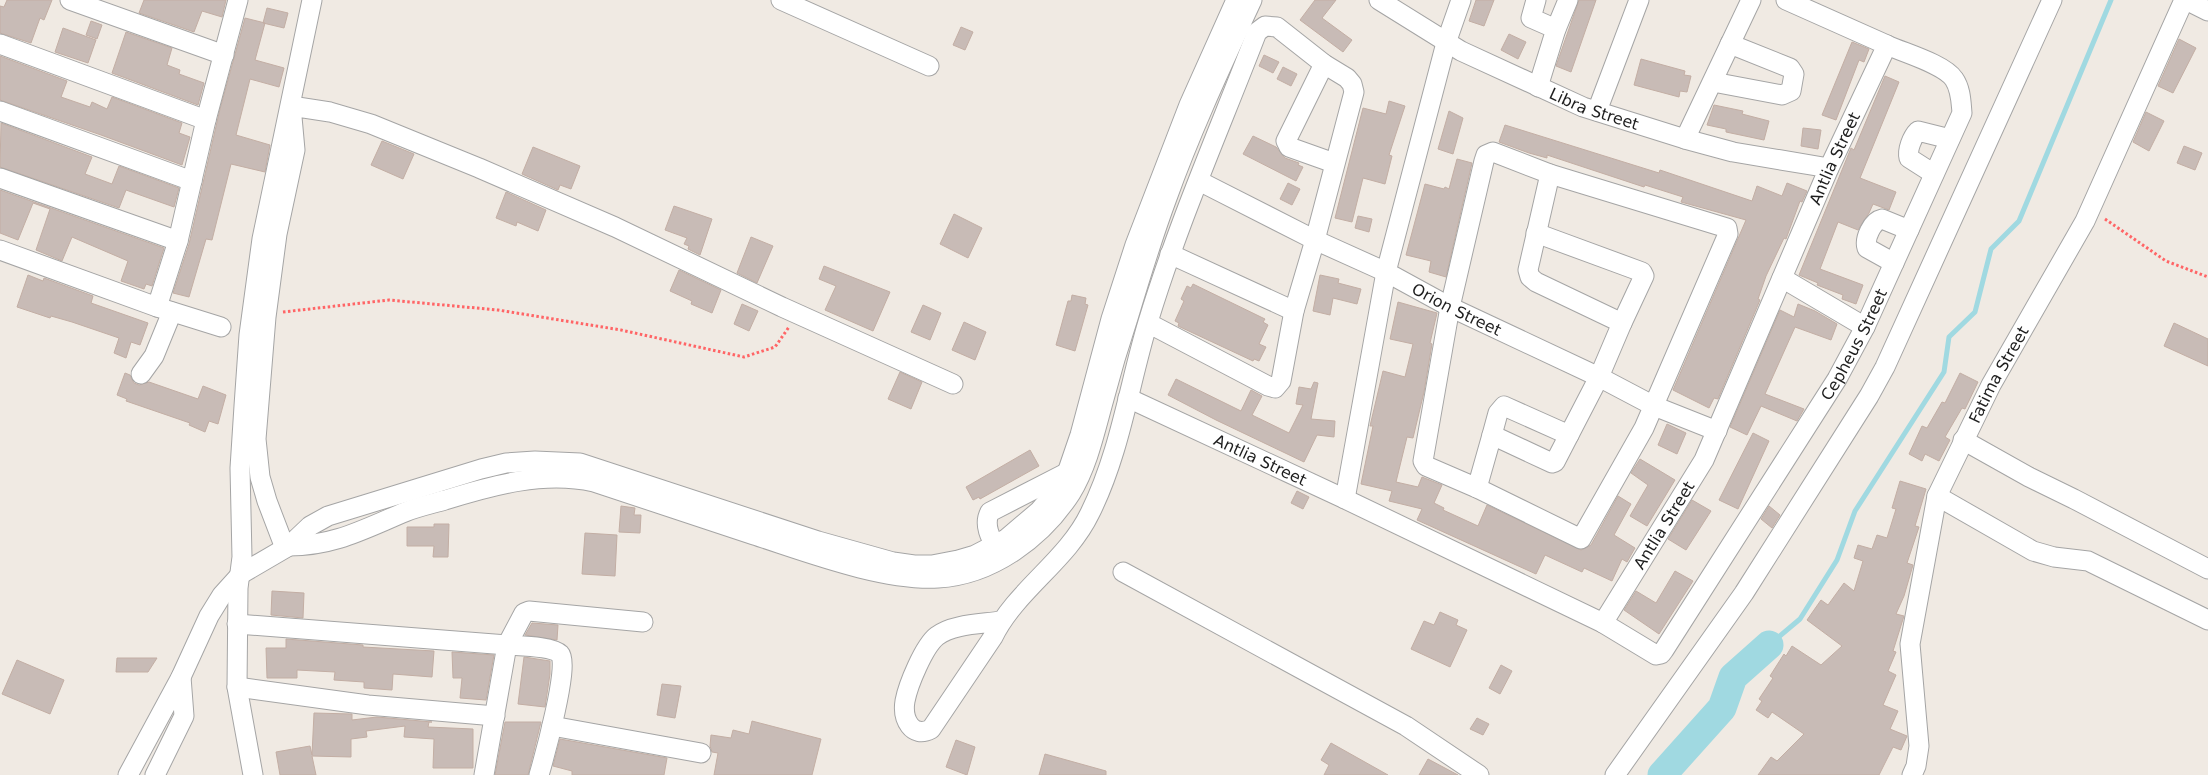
<svg xmlns="http://www.w3.org/2000/svg" width="2208" height="775" viewBox="0 0 2208 775" font-family="'DejaVu Sans',sans-serif">
<style>
.lines{fill:none;stroke-linecap:round;stroke-linejoin:round}
.stream{stroke:#a0d9e1;stroke-width:5}
.river{stroke:#a0d9e1;stroke-width:29}
.building{fill:#c8bbb6;stroke:#c3aea4}
.minor-casing{stroke:#a5a5a5;stroke-width:21}
.path{stroke:#ff6566;stroke-width:3;stroke-dasharray:2.5 2.5;stroke-linecap:butt}
.minor{stroke:#fff;stroke-width:19}
.labels{text-anchor:middle;stroke-width:5;stroke-linejoin:round;paint-order:stroke}
.street-label{font-size:16px;fill:#1e1e1e;stroke:#fff}
</style>
<rect width="100%" height="100%" fill="#f0eae3"/>
<g class="lines">
<path class="stream" d="M1769,645L1800,619L1837,560L1855,511L1944,372L1949,337L1975,312L1991,249L2019,221L2111,0"/>
<path class="river" d="M1662,775L1722,708L1733,677L1769,645"/>
</g>
<path class="building" d="M7,0H52L44,20L40,18L31,43L0,33V6L4,7Z
M144,0H226L222,17L202,11L194,32L139,13Z
M1315,0H1336L1322,18L1352,40L1343,52L1300,20Z
M1476,0H1494L1484,26L1469,21Z
M1579,0H1596L1571,72L1556,66Z
M267,8L288,13L284,28L263,23Z
M245,18L265,23L255,60L284,68L279,87L250,79L236,135L270,145L265,172L231,164L212,240L206,239L189,297L173,293L189,244L220,109Z
M91,21L102,25L97,39L86,35Z
M961,27L973,32L965,50L953,45Z
M63,28L96,40L88,63L55,52Z
M126,32L172,48L167,65L180,70L179,74L204,83L198,105L112,73Z
M1509,34L1526,42L1518,59L1501,50Z
M2179,39L2196,48L2173,93L2158,86Z
M1852,42L1869,49L1864,62L1859,60L1836,120L1822,115Z
M1264,55L1279,62L1273,73L1259,66Z
M0,56L67,81L61,97L90,107L92,102L107,109L112,97L182,123L179,133L190,137L182,165L101,135L0,100Z
M1641,59L1685,71L1684,75L1691,76L1687,92L1680,91L1679,97L1634,85Z
M1283,67L1297,74L1291,86L1277,79Z
M1885,76L1899,82L1860,178L1896,192L1889,210L1873,204L1869,213L1858,230L1838,222L1820,269L1863,285L1856,304L1842,299L1843,295L1817,285L1818,283L1799,275L1851,148L1854,150Z
M1389,101L1405,106L1389,155L1392,156L1385,184L1363,178L1352,222L1335,218L1363,108L1386,114Z
M1714,105L1743,111L1742,114L1769,121L1764,140L1726,132V129L1707,125Z
M1449,111L1463,118L1453,154L1438,149Z
M2146,112L2164,121L2149,151L2133,142Z
M1,123L92,157L85,174L112,184L119,166L179,188L174,207L126,190L119,208L0,167Z
M1505,125L1659,173L1660,170L1752,201L1757,186L1782,196L1787,183L1807,191L1802,202L1800,201L1786,239L1784,238L1766,276L1758,299L1760,300L1718,399L1714,398L1709,408L1673,390L1746,220L1681,202L1683,197L1645,185L1644,187L1547,155V158L1529,153L1499,142Z
M1803,128L1821,130L1818,149L1801,146Z
M1253,136L1276,147L1285,158L1299,163L1298,165L1303,167L1296,181L1243,154Z
M382,141L414,154L403,179L371,165Z
M2184,146L2202,153L2195,170L2177,163Z
M533,147L580,166L571,189L560,185L558,190L522,174Z
M1457,159L1472,163L1446,277L1429,272L1431,261L1406,255L1425,184L1444,189L1445,187L1449,189Z
M1288,183L1300,189L1292,205L1280,199Z
M0,190L164,248L152,286L146,284L144,289L121,281L128,261L72,237L62,261L36,250L50,209L33,203L18,240L0,233Z
M506,192L546,210L538,231L517,222L516,226L496,218Z
M674,206L712,219L700,255L688,249L689,246L684,244L687,238L665,230Z
M954,214L982,228L968,258L940,244Z
M1358,216L1372,219L1369,232L1355,228Z
M751,237L773,246L757,283L737,273Z
M824,266L890,292L873,331L825,310L836,286L819,279Z
M679,270L721,290L712,313L691,304L692,301L670,291Z
M28,275L43,281L44,278L93,296L91,303L148,323L140,345L131,342L126,358L114,353L119,338L72,322L51,316L50,318L17,307Z
M1320,275L1339,279L1338,283L1361,289L1357,304L1333,298L1330,315L1313,311Z
M1193,284L1265,319L1263,322L1268,325L1259,344L1266,347L1259,361L1254,359L1253,361L1178,326L1179,323L1175,321L1184,301L1181,299L1187,286L1191,288Z
M1072,295L1086,298L1085,304L1088,305L1075,351L1056,345L1068,301H1071Z
M1398,302L1437,313L1430,343L1432,344L1424,392L1413,438L1407,437L1396,482L1418,487L1422,477L1442,485L1434,503L1444,508L1443,510L1478,526L1487,505L1581,550L1591,545L1618,496L1631,504L1614,535L1635,548L1627,562L1622,559L1612,581L1584,568L1582,572L1545,555L1536,574L1417,520L1422,509L1389,501L1392,491L1361,484L1373,426H1370L1383,371L1405,377L1413,344L1390,339Z
M742,304L758,311L749,331L734,324Z
M1798,304L1815,311L1837,324L1831,340L1795,327L1765,394L1804,409L1797,421L1761,406L1747,435L1730,427L1780,310L1794,317Z
M923,305L941,313L930,340L911,332Z
M964,322L986,332L975,360L952,350Z
M2174,323L2208,339V366L2164,346Z
M900,372L922,382L911,409L888,399Z
M125,373L130,375L134,383L139,385L149,382L198,399L203,386L226,395L218,424L209,421L205,432L189,425L190,423L126,401L127,399L117,395Z
M1960,373L1978,382L1965,409L1962,408L1945,437L1950,440L1939,461L1925,454L1922,461L1909,454L1922,426L1927,428L1942,402L1945,403Z
M1176,379L1241,411L1251,390L1262,396L1252,415L1289,433L1303,405L1296,404L1299,387L1311,389L1314,382L1318,383L1311,419L1335,421L1334,437L1317,435L1304,462L1216,420L1168,395Z
M1667,424L1686,433L1677,454L1658,445Z
M1753,433L1769,441L1738,509L1719,500Z
M1030,450L1039,466L980,499L979,497L973,500L966,487Z
M1640,459L1675,480L1647,526L1630,516L1648,485L1631,473Z
M1900,481L1926,489L1915,526L1919,527L1907,563L1913,565L1904,596L1896,614L1904,616L1893,651L1896,652L1888,671L1896,675L1883,705L1898,711L1890,729L1907,736L1901,750L1893,747L1879,775H1758L1771,757L1777,761L1804,734L1772,712L1768,718L1756,710L1762,701L1759,699L1773,678L1770,676L1784,654L1786,656L1792,646L1821,665L1842,646L1807,620L1821,600L1828,605L1844,583L1854,591L1863,561L1854,558L1858,545L1872,549L1877,535L1887,538L1896,509L1892,508Z
M1297,491L1309,497L1303,509L1291,503Z
M1692,500L1711,511L1686,550L1668,539Z
M621,506L635,508L634,515H641L640,533L619,532Z
M1769,506L1780,515L1772,528L1761,519Z
M434,524H449L448,557H433L434,546H407V527H434Z
M585,533L617,535L615,576L582,574Z
M1675,571L1693,581L1659,634L1624,610L1636,591L1656,603Z
M272,591L304,593L303,618L271,615Z
M1440,612L1458,620L1456,625L1467,630L1450,667L1411,649L1424,621L1434,625Z
M532,623L558,625L557,640L525,635Z
M286,639L363,645V647L434,651L432,677L393,674L392,690L364,688V682L334,680L335,672L297,670V678H267L266,648H286Z
M452,652L494,655L486,700L460,698L462,678H453Z
M524,657L550,661V674L545,707L518,704Z
M117,658H157L148,672H116Z
M17,660L64,680L50,714L2,694Z
M1501,665L1512,671L1500,694L1489,688Z
M662,684L681,686L675,718L657,715Z
M314,713L352,714V720L377,717L432,722H429L428,727L473,729V768H433L434,739L404,737L405,726L366,731L367,737L351,739V757L312,756L316,775H280L276,752L310,746L312,755Z
M1477,718L1489,724L1483,735L1470,729Z
M752,721L821,739L812,775H714L718,753L712,752L710,746L711,735L731,738L733,730L749,734Z
M505,722H541L528,775H495Z
M560,739L667,758L664,775H572V771L553,766Z
M956,740L975,747L967,775L946,767Z
M1331,743L1388,775H1324L1329,765L1321,760Z
M1045,754L1106,771V775H1039Z
M1428,759L1458,775H1419Z"/>
<g class="lines">
<g class="minor-casing">
<g id="minor">
<path d="M70,0L224,55"/>
<path d="M781,0L929,66"/>
<path id="s1" d="M1379,0L1461,51L1583,107L1685,139L1733,152L1829,168"/>
<path d="M1536,0L1531,18L1556,29L1538,87"/>
<path d="M2186,0L2208,11"/>
<path d="M1556,29L1568,0"/>
<path d="M0,44L206,120"/>
<path d="M1324,64L1286,141L1289,147L1334,163"/>
<path d="M1713,82L1782,95L1791,91L1794,74L1790,68L1730,44"/>
<path d="M0,111L192,181"/>
<path d="M1597,111L1639,0"/>
<path d="M1685,139L1751,0"/>
<path d="M1493,152L1550,174L1727,228L1728,234L1644,428L1581,539L1477,488L1426,466L1423,461L1450,307L1484,161L1486,155Z"/>
<path d="M1934,174L1909,158C1907,150 1912,137 1918,131L1950,139"/>
<path d="M0,178L178,241"/>
<path id="s2" d="M1199,181L1315,240L1386,272L1450,307L1599,377L1654,406L1717,431"/>
<path d="M1536,233L1642,272L1644,276L1622,323"/>
<path d="M0,250L157,307L221,327"/>
<path d="M1170,254L1294,311"/>
<path d="M1894,263L1867,248C1864,239 1872,221 1882,219L1909,230"/>
<path d="M1782,278L1865,327"/>
<path d="M157,307L178,241L206,120L238,0"/>
<path d="M141,374L154,356L172,312"/>
<path id="s3" d="M1128,398L1345,499L1603,623L1704,460L1829,168L1887,45L1786,0"/>
<path d="M1492,435L1498,413L1504,406L1569,435"/>
<path d="M1963,440L2029,477L2074,499L2208,569"/>
<path d="M1477,488L1492,435L1552,463L1555,462L1599,377L1622,323L1536,282L1530,277L1528,270L1550,174"/>
<path d="M1937,496L2033,551L2054,557L2088,561L2208,620"/>
<path d="M1345,499L1386,272L1446,43L1461,0"/>
<path d="M289,546C334,546 364,529 405,512C417,507 431,504 445,500C493,485 544,471 594,482C647,500 701,517 754,535C807,552 882,581 938,578C992,575 1042,538 1071,493C1088,465 1095,431 1104,399C1111,372 1119,345 1128,318C1140,278 1152,238 1167,198C1191,131 1222,65 1252,0"/>
<path d="M285,548L267,501L260,477L256,439L266,317L277,234L295,150L291,106L330,112L371,124L479,168L615,227L782,307L953,384"/>
<path d="M1000,555C993,542 982,526 990,512L1066,473"/>
<path d="M1123,572L1406,726L1479,775"/>
<path d="M1001,621C982,624 952,624 937,636C924,646 908,685 905,701C902,719 912,739 931,729L993,637C1016,590 1067,561 1090,513C1120,453 1129,385 1148,322C1178,223 1220,128 1257,32L1265,26L1277,27L1324,64L1347,78L1352,84L1354,92L1315,240L1294,311L1281,381L1275,388L1268,386L1148,323"/>
<path id="s4" d="M1603,623L1656,655L1661,654L1664,650L1837,379L1865,327L1962,113C1961,102 1961,89 1954,79C1944,64 1904,53 1887,45"/>
<path d="M237,624L507,645C519,646 552,646 560,654C570,664 544,758 539,775"/>
<path d="M237,687L368,705L495,716"/>
<path d="M552,726L701,753"/>
<path d="M128,775L181,677L209,616L222,595L241,574L289,546L310,526L328,516L481,469L506,463L535,461L580,463L818,541L893,562L914,565H932L958,560L975,555L1006,539L1039,511L1055,492L1067,473L1080,435L1111,319L1135,245L1189,105L1236,0"/>
<path d="M155,775L184,716L181,677"/>
<path d="M253,775L237,687L238,588L242,557L240,468L244,406L249,335L262,239L312,0"/>
<path d="M484,775L507,645L524,613L529,611L643,622"/>
<path d="M1615,775L1744,593L1869,396L1885,367L2052,0"/>
<path id="s5" d="M1912,775L1916,766L1919,746L1910,644L1937,496L1991,385L2085,221L2184,0"/>
</g>
</g>
<path class="path" d="M2105,219L2166,261L2208,277
M283,312L389,300L498,310L621,330L744,357L775,347L789,327"/>
<use href="#minor" class="minor"/>
</g>
<g class="labels">
<g class="street-label">
<text dy="6" stroke="none"><textPath href="#s1" startOffset="242">Libra Street</textPath></text>
<text dy="6" stroke="none"><textPath href="#s3" startOffset="1046">Antlia Street</textPath></text>
<text dy="6" stroke="none"><textPath href="#s2" startOffset="288">Orion Street</textPath></text>
<text dy="6" stroke="none"><textPath href="#s4" startOffset="432">Cepheus Street</textPath></text>
<text dy="6" stroke="none"><textPath href="#s5" startOffset="419">Fatima Street</textPath></text>
<text dy="6" stroke="none"><textPath href="#s3" startOffset="146">Antlia Street</textPath></text>
<text dy="6" stroke="none"><textPath href="#s3" startOffset="641">Antlia Street</textPath></text>
</g>
</g>
</svg>
